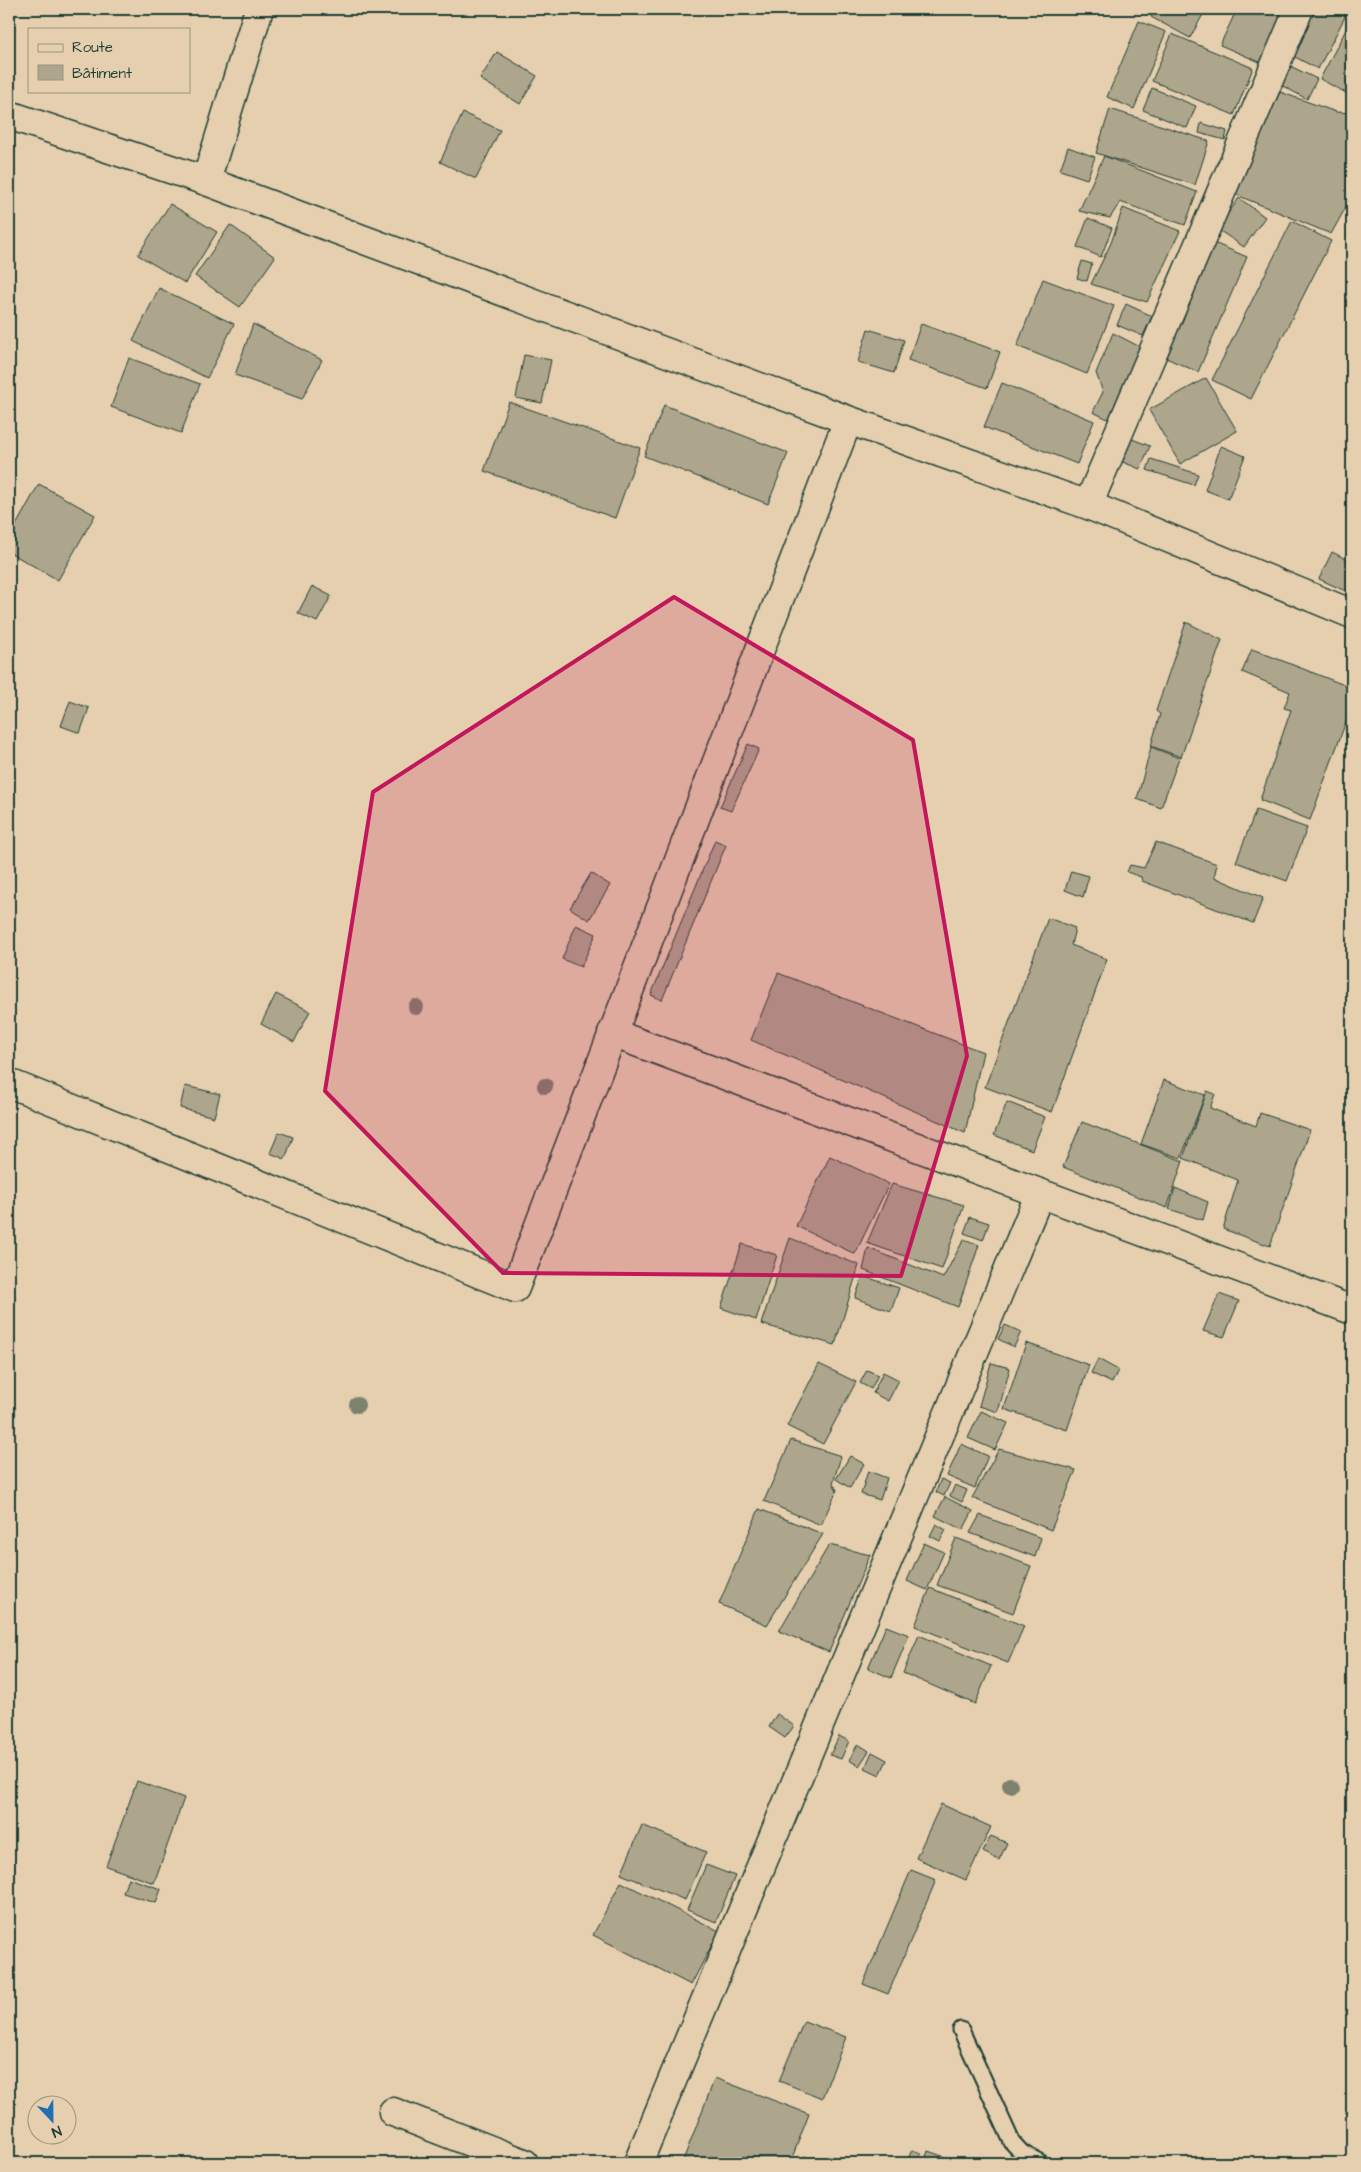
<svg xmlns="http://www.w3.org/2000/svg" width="1361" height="2172" viewBox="0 0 1361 2172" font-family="'Architects Daughter',sans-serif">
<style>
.building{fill:#aea68c;stroke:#1f3d34}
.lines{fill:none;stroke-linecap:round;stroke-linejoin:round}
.lane-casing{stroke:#1f3d34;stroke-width:19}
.street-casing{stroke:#1f3d34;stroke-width:31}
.lane{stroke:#e5cfae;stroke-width:15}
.street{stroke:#e5cfae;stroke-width:28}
.tree{fill:#7c826e}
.marked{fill:#c2185b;fill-opacity:0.2;stroke:#c2185b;stroke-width:4;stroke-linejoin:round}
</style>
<rect width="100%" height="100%" fill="#e5cfae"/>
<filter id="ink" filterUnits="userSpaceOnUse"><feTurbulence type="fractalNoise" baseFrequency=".02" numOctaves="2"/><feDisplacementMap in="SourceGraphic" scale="10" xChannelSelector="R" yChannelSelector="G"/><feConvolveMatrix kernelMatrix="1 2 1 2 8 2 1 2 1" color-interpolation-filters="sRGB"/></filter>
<g filter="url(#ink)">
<path class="building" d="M1155,9H1206L1190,38L1151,17Z
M1237,9H1287L1262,63L1220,45Z
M1316,9H1343L1348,11L1318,69L1291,55Z
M1352,18V96L1320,79Z
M1139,21L1166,32L1134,109L1107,97Z
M1172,34L1253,68L1234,115L1152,81Z
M497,52L537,76L520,104L480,79Z
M1286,64L1317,79L1307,99L1277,83Z
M1152,88L1196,106L1187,128L1143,110Z
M1280,92L1336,112L1352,113V196L1331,234L1227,191Z
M1110,109L1209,141L1195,185L1096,153Z
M463,113L500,130L476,179L440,162Z
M1201,123L1227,131L1225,140L1199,133Z
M1068,147L1095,157L1087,179L1060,170Z
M1104,156L1197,192L1185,225L1120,202L1110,218L1079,211Z
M1239,198L1265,217L1244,247L1217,229Z
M170,204L217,232L185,283L138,255Z
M1123,208L1180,231L1147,302L1091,284L1111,243Z
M1088,218L1112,228L1101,257L1077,247Z
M1292,221L1331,241L1251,399L1212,380Z
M230,225L275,257L240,307L195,276Z
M1214,243L1247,257L1198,372L1166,358Z
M1082,261L1092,264L1087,281L1077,278Z
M1043,279L1114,306L1087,374L1017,346Z
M159,288L234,324L207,378L133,341Z
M1126,304L1152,316L1143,336L1117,325Z
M253,324L322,360L302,399L235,375Z
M921,324L1000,352L987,388L908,360Z
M868,329L904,340L894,373L858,362Z
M1113,333L1144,349L1110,420L1093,412L1103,392L1096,373Z
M524,355L551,360L542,403L516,398Z
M129,358L200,384L181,433L111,407Z
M1206,378L1237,431L1180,464L1149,410Z
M1002,383L1094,421L1077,464L984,427Z
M509,402L640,448L615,518L484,471Z
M664,405L788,453L768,504L644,456Z
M1122,435L1150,446L1140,469L1113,458Z
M1221,446L1245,456L1228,499L1205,490Z
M1151,459L1198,474L1194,485L1147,470Z
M39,484L95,515L58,580L9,552V538Z
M1332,552L1352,562V594L1319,579Z
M312,586L331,596L317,622L298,613Z
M1186,622L1222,640L1181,757L1151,746L1160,714L1156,711Z
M1252,649L1352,688V705L1310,820L1260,800L1291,710L1284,708L1290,692L1242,672Z
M70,701L89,708L80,733L61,726Z
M748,744L759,749L731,811L720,807Z
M1151,747L1179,758L1161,808L1137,799Z
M1256,810L1307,828L1287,881L1236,862Z
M715,840L726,845L662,1000L651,995Z
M1156,842L1217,864L1214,877L1263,898L1253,923L1142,881L1141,877L1127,872L1130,865L1144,868Z
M1071,871L1089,876L1083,897L1065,890Z
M591,873L610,885L589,920L570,908Z
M1048,918L1075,928L1071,945L1107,959L1052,1112L985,1087Z
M576,925L596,934L581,967L562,959Z
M778,973L983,1052L965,1133L751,1040Z
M276,994L310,1011L294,1042L261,1024Z
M1164,1080L1205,1095L1181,1158L1141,1144Z
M185,1086L220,1094L214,1117L180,1108Z
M1207,1091L1215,1094L1210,1108L1256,1126L1260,1113L1310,1130L1270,1246L1223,1229L1238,1180L1183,1158Z
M1007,1102L1045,1117L1032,1150L994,1135Z
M1082,1122L1183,1161L1167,1208L1063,1167Z
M279,1132L293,1137L285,1159L270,1153Z
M830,1156L889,1184L855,1254L796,1226Z
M892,1184L964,1205L942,1269L867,1243Z
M1175,1188L1208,1202L1203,1220L1169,1209Z
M970,1217L989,1223L983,1240L964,1233Z
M790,1238L859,1265L835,1345L761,1324Z
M964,1239L979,1245L958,1307L863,1270L868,1248L943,1278Z
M742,1244L777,1255L756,1320L721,1308Z
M863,1276L899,1288L891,1311L855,1298Z
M1219,1294L1239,1301L1224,1337L1203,1331Z
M1005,1325L1021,1332L1014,1347L998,1339Z
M1026,1343L1089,1365L1067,1430L1004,1409Z
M1098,1359L1118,1370L1112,1383L1091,1373Z
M991,1363L1010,1368L998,1412L979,1406Z
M819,1364L856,1382L823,1444L787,1426Z
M867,1370L878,1375L871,1389L860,1383Z
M883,1372L899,1380L888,1401L873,1393Z
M981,1411L1008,1423L995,1450L968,1438Z
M791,1440L841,1456L833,1483L837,1490L821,1525L764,1501Z
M961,1444L988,1456L975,1488L947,1476Z
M999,1449L1076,1470L1051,1530L972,1498Z
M850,1456L864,1464L850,1488L836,1479Z
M868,1471L887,1478L880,1500L861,1494Z
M941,1479L950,1483L944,1496L936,1492Z
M955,1485L967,1490L962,1502L950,1496Z
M945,1497L973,1511L963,1530L935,1516Z
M759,1509L823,1534L767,1625L719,1604Z
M980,1515L1041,1538L1035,1557L970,1533Z
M936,1524L946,1530L940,1541L930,1536Z
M956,1538L1031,1566L1013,1613L937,1585Z
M924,1543L944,1552L927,1590L907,1581Z
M829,1545L870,1555L829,1652L779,1631Z
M930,1588L1024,1626L1008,1663L915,1626Z
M886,1626L909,1635L891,1678L868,1668Z
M919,1635L991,1666L975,1704L903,1673Z
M777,1714L794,1726L785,1738L769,1727Z
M839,1736L849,1741L841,1759L830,1755Z
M858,1744L869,1751L859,1766L849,1760Z
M872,1752L887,1760L880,1775L865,1768Z
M137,1781L184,1798L154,1883L106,1866Z
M941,1804L991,1827L966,1880L916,1858Z
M642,1825L706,1852L685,1900L621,1874Z
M991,1836L1007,1843L999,1860L983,1852Z
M706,1865L735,1876L716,1922L687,1910Z
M911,1870L936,1880L888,1994L863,1984Z
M128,1878L161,1889L156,1903L123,1893Z
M621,1882L719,1931L691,1985L593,1935Z
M804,2021L846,2037L822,2098L779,2081Z
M715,2078L809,2114L790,2163H682Z
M912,2150L921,2153L916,2163H906Z
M928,2151L962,2163H924Z
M804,2156L821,2163H801Z"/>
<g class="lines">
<g class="lane-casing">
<path id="lane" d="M961,2030L1012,2142L1022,2153L1041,2163"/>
</g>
<g class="street-casing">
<path id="street" d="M9,115L206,181L848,420L1088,505L1352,614
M206,181L259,9
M1088,505L1299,9
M612,1033L1352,1310
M9,1083L515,1288L848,420
M393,2112L524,2163
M638,2163L1040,1193"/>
</g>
<use href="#lane" class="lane"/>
<use href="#street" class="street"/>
</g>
<g class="tree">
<circle cx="416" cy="1007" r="8"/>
<circle cx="545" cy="1086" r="8"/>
<circle cx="357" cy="1405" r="8"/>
<circle cx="1010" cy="1785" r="8"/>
</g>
</g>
<path class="marked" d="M674,597L913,740L967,1056L901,1276L503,1273L325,1091L373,792Z"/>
<rect width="1361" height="2172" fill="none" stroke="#e5cfae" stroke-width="30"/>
<rect x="15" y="15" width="1331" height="2142" fill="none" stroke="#1f3d34" stroke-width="2" filter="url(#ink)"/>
<rect x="28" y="28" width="162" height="65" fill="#e5cfae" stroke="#96957d"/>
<rect x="38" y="44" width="25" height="8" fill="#e5cfae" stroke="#96957d"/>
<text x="72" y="52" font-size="15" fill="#1f3d34">Route</text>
<rect x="38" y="65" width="25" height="15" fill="#aea68c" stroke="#96957d"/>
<text x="72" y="78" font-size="15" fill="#1f3d34">Bâtiment</text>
<g transform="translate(52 2120) rotate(158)"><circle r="24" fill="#e5cfae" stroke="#96957d"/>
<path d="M0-4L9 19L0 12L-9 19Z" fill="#1f6fb2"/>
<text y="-8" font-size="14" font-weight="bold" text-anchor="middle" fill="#1f3d34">N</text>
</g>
</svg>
